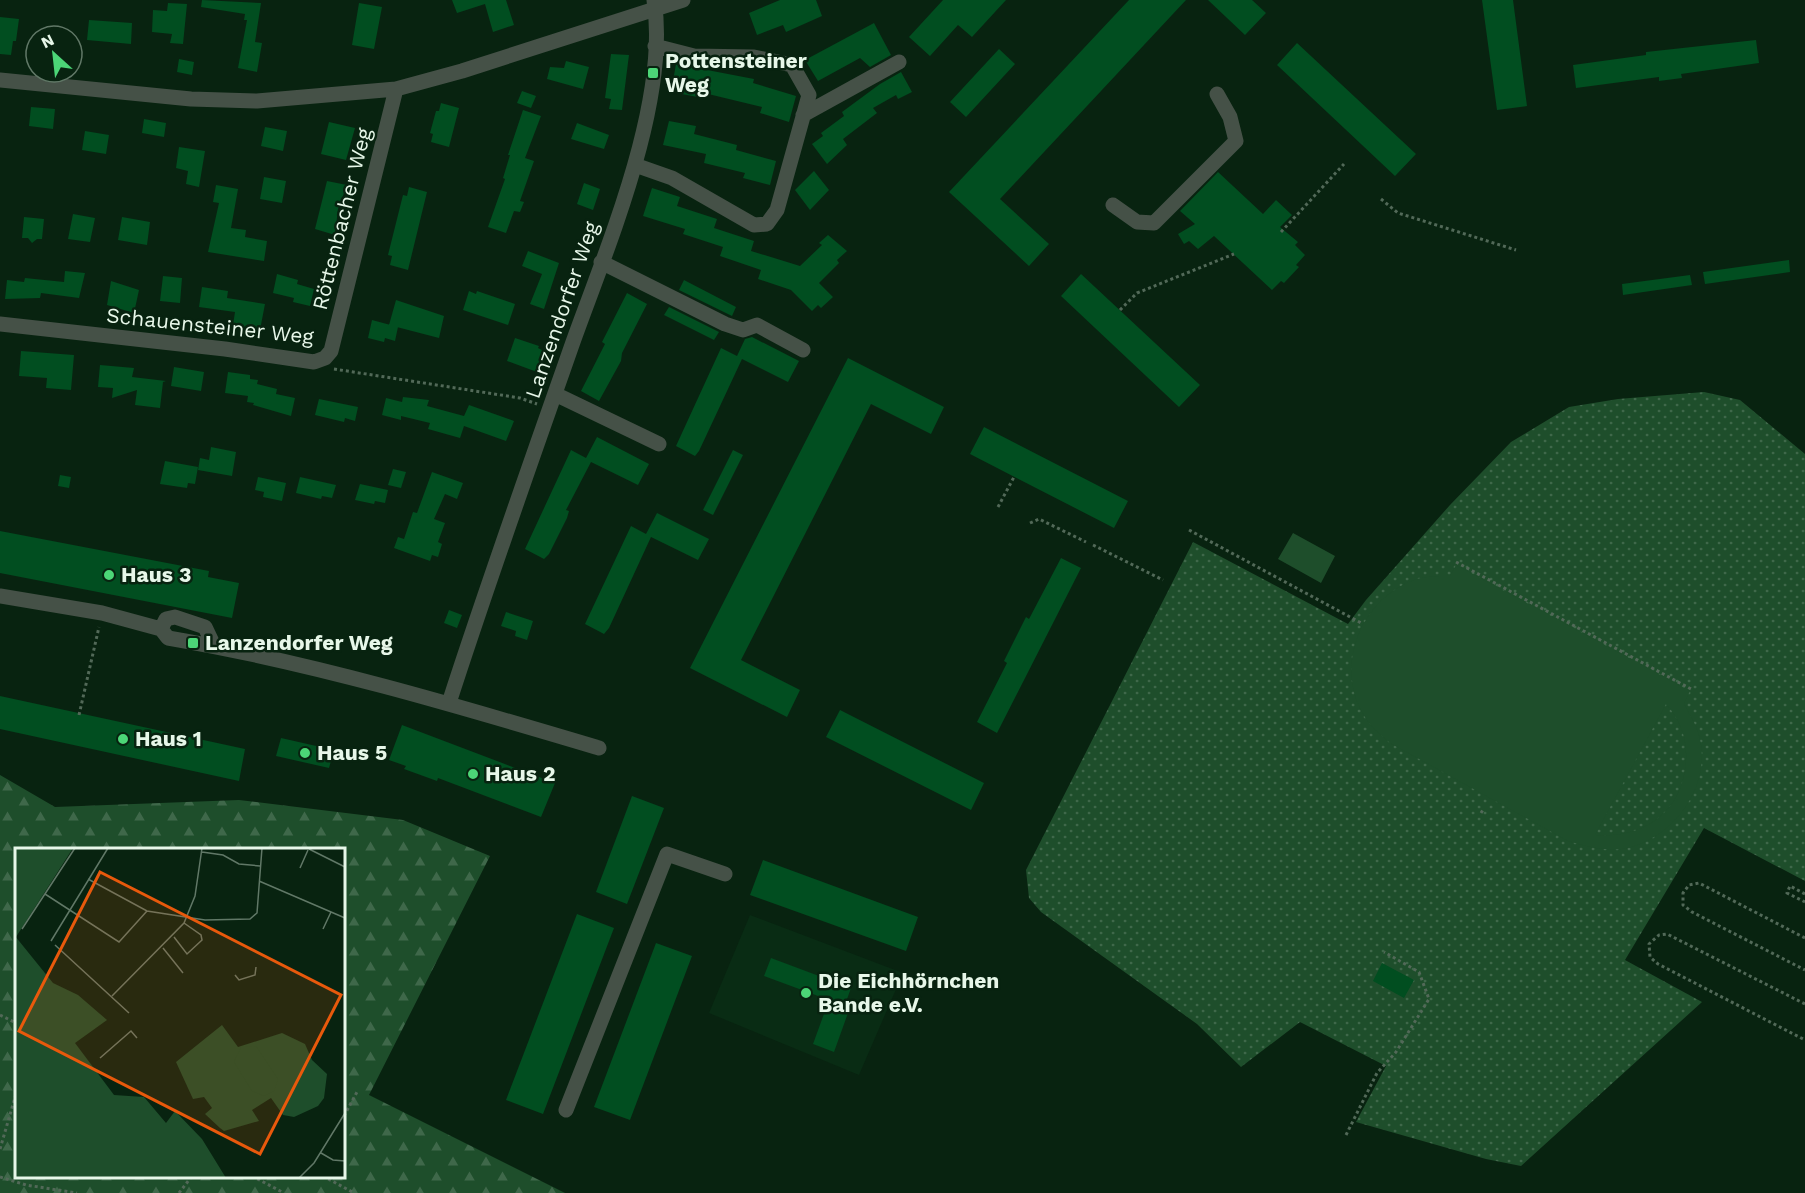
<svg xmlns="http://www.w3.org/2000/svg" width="1805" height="1193" viewBox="0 0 1805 1193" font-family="'Work Sans',sans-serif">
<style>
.built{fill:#092c14}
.green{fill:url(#green-dots)}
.forest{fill:url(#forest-firs);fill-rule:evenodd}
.pitch{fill:#1e4e2b;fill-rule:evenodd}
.building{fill:#014e20}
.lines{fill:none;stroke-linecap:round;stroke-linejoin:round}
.path{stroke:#526958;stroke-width:3;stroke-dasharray:3 3;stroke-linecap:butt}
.minor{stroke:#455147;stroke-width:15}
.poi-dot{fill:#4cd677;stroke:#082310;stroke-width:2}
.labels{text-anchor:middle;stroke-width:5;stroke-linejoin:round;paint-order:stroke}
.poi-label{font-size:21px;font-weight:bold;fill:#e7f7e9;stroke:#082310;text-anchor:start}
.street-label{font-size:21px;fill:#e7f7e9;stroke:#082310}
.inset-road{fill:none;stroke:#617867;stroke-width:1.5}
.view{fill:#e8590c;fill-opacity:0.15;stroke:#e8590c;stroke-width:3}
.inset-edge{fill:none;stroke:#e7f7e9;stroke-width:3}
</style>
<defs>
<pattern id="green-dots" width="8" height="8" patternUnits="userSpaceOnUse" patternTransform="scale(1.5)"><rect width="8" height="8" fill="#1e4e2b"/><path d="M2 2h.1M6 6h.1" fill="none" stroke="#3f684a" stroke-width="1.8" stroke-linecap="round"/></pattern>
<pattern id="forest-firs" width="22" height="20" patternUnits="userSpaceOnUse" patternTransform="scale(1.5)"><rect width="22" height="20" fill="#1e4e2b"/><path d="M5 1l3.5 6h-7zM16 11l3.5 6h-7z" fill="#3f684a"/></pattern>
</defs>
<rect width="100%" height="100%" fill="#082310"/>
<path class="built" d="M750,915L903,973L859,1075L709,1013Z"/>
<path class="green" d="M1704,392L1740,400L1805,454V881L1704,828L1625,960L1702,1002L1521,1166L1486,1159L1356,1122L1386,1066L1300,1022L1241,1067L1197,1024L1041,912L1029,898L1026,870L1193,542L1348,624L1366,600L1450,505L1511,442L1569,407L1618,399Z"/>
<path class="forest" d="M0,775L55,807L239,800L403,820L490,856L369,1095L565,1193H0ZM16,850H344V1176H16Z"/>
<path class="pitch" d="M1293,533L1335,556L1321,583L1278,559Z
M1456,565L1690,691L1684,703C1688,713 1695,722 1698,732C1715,784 1673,841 1622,849C1604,851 1584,846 1568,841L1390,743C1384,737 1375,731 1370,724C1332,676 1356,605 1409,582C1422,576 1436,576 1450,576ZM1666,704C1680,719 1687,738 1686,759C1684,811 1645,839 1595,835Z"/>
<path class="building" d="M202,0L261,3L255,42L262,43L257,72L238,68L247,20H244L245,14L201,7Z
M452,0H506L514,25L493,32L485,4L457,13Z
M780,0H816L822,16L786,32L783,25L757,35L749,13Z
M943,0H1006L972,37L958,25L930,56L909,37Z
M1129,0H1186L1000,199L1049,244L1029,266L949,192Z
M1208,0H1252L1266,13L1245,35Z
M1482,0H1513L1527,106L1497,110Z
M168,3L187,4L183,44L170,43L172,34L152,32L153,10L167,11Z
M359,3L382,7L374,49L352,45Z
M0,17L19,19L16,41H13L11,55L0,54Z
M89,20L132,23L131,44L87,40Z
M874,23L891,55L870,67L860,58L818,81L805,60Z
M1756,40L1759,63L1681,74L1682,78L1659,81V77L1576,88L1573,65L1646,55V52Z
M1297,43L1416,154L1395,176L1277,65Z
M999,49L1015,64L966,117L950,102Z
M611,54L629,55L622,110L609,109L611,99L605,98Z
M179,59L194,62L192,75L177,72Z
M566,61L589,67L583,89L547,79L550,67L564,68Z
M676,64L754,79L753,83L796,96L789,122L760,113L762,107L704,93L703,98L671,92Z
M901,72L912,92L898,99L896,95L873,108L877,113L843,139L847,145L827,164L812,144L823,136L821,133L844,116L842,112L880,84Z
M522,91L536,96L531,108L517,103Z
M441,103L459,108L449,147L431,142L433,134L430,133L436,111H439Z
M31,107L55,109L53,129L29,126Z
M523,110L541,116L525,158L534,161L520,201L524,202L520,212L514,211L506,233L488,227L505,179L503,178L510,155H508Z
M144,119L166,123L164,137L142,133Z
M669,121L696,126L694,134L737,145L736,150L776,161L770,185L743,178L745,173L704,163L706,154L663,145Z
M329,122L355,128L346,160L321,154Z
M577,123L609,135L604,149L571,139Z
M265,127L287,131L283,151L261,146Z
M85,131L109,135L106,154L82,150Z
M179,147L205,151L199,187L186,184L188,171L176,168Z
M814,171L829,190L810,210L795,190Z
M1218,172L1263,214L1276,200L1292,215L1280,227L1298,242L1295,245L1305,255L1296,265L1299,267L1284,283L1281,281L1272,290L1214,236L1198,249L1189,241L1184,244L1178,234L1195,224L1180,211Z
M264,177L286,181L282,203L260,199Z
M327,181L347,185L338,209L335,235L315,229Z
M584,183L600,189L593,210L577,204Z
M216,185L238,189L231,228L246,230L245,237L267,241L264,261L208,252L219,203L213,202Z
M409,187L427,192L408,270L390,265L392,256L388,255L403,195L407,196Z
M652,188L680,197L677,206L717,219L714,228L754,241L751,251L800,266L822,245L819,243L828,235L847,251L837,260L839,263L819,283L833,297L821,308L818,305L812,311L791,290L758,279L761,270L720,256L723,247L683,234L685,229L643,216Z
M73,214L95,218L90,242L68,239Z
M24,217L44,219L42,239H37L32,243L28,238H22Z
M122,217L150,222L147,245L118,240Z
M528,251L559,263L544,309L530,304L542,274L522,266Z
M1789,260L1790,272L1705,284L1703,272Z
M65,271L85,273L79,298L41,293L40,298L5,299L7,280L24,282L25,278L64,282Z
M277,274L298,280L297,284L314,289L310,306L293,302L294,298L273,293Z
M1081,274L1200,385L1179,407L1061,296Z
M1690,275L1692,285L1623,295L1622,284Z
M163,276L182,278L180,303L160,301Z
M684,280L736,307L732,316L679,290Z
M111,281L139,290L134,313L107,305Z
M202,287L228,291L227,298L265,304L260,330L233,325L235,312L199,307Z
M469,291L476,294L477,291L515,304L508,325L463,310Z
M627,293L647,304L622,353L621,361L599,401L581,391L605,344L602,342Z
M396,300L444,316L439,338L389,325Z
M669,307L719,332L714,340L664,315Z
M372,320L398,327L395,341L385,338L384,342L368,338Z
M752,337L799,361L788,382L742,359L699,451L695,456L676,446L721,348L737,356L745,339Z
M515,338L539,346L538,348L544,351L537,372L507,361Z
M21,351L74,355L71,390L46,388L47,378L19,376Z
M848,358L944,407L931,434L871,404L741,660L800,690L787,717L690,668Z
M100,365L134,368L132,377L166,381L163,382L160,408L135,405L137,390L112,398L113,388L98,387Z
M174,367L204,372L201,391L171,386Z
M228,372L250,375V379L258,380L257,384L277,389L276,394L295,398L291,416L253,405L254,403L247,402L248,396L225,393Z
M403,397L429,400L427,406L464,416L469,405L514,421L506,441L464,426L460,438L428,429L430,423L401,416V420L382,415L386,398L402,402Z
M319,399L358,407L355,421L345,418L344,422L315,415Z
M984,427L1128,501L1114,528L970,454Z
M597,437L649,464L638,485L591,462L566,510L569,511L567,518L549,554L544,559L525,549L571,450L586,458Z
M211,447L236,452L232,476L198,470L200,458L209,460Z
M733,450L743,455L713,515L703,510Z
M165,461L198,467L195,484L188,483L187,488L160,484Z
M393,469L406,472L401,488L388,485Z
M432,472L463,483L457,499L445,494L434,519L445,523L438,542L442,544L438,557L432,555L430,561L394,548L398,537L404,539L413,512L417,513Z
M60,475L71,477L69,488L58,486Z
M258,477L286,483L282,501L263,497L264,492L255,490Z
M300,477L336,485L332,498L322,496L321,499L296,493Z
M360,484L388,490L385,503L375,501L374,504L355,500Z
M657,513L709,539L698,560L651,537L609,628L604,634L585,624L631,526L646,534Z
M0,531L209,571L208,577L239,583L232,618L0,573Z
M1061,558L1081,568L997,733L977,722L1007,663L1004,661L1026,617L1029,619Z
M449,610L462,615L457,628L444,623Z
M506,612L533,621L527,640L515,636L516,631L501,626Z
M0,696L245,749L239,781L0,729Z
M840,710L984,783L971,810L826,737Z
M402,725L555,783L541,817L438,778L437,781L404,769L406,766L389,760Z
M281,738L334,750L329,768L276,756Z
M632,796L664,808L627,904L596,892Z
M763,860L918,917L906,951L750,895Z
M577,914L614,928L543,1114L506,1100Z
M656,943L692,956L630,1120L594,1107Z
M771,958L851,988L846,1002L849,1003L846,1012L848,1013L834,1052L813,1044L829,1000L764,976Z
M1382,963L1414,980L1404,998L1373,981Z"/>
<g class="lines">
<path class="path" d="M1381,199L1398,213L1516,250
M1281,232L1344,164
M1120,310L1137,293L1234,254
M334,369L520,398L537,404
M998,507L1014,477
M1030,523L1039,519L1086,542
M1189,530L1363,624
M1093,545L1163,580
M1456,562L1691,689
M79,715L99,627
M1481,813L1484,808
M1805,894L1790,886L1787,893L1805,902
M1805,938L1699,883L1689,885L1683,893V905L1692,912L1805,970
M1805,1004L1667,934L1659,935L1649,944L1650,957L1658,964L1805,1040
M0,1015L16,1023
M344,1116L357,1092
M1346,1135L1377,1073L1396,1052L1429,999L1419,972L1384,952
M0,1149L16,1094
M252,1176L284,1193
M323,1176L354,1193
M0,1177L26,1185L77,1193
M179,1193L192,1176"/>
<path class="minor" d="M0,80L191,99L257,101L396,89L462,71L683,0
M803,115L899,62
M635,165L672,178L754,225L767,224L777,210L809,95L792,65L754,57L694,56L655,46
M1113,205L1137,222L1154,223L1236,141L1230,117L1217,94
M601,262L725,324L743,330L757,325L803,350
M0,324L225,349L314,362L325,358L331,351L396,89
M555,394L659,444
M0,596L102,613L161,629L168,638C314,663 458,706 599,748
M161,629L166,619L175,617L205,627L214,646
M449,703C488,582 531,462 573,342C607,247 670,101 654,0
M566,1110L667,854L725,874"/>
</g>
<g class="poi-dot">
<rect x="647" y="67" width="12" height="12" rx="3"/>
<circle cx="109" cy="575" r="6"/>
<rect x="187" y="637" width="12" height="12" rx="3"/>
<circle cx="123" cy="739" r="6"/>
<circle cx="305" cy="753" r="6"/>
<circle cx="473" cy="774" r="6"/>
<circle cx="806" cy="993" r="6"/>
</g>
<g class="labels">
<g class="poi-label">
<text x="665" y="68">Pottensteiner<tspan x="665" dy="24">Weg</tspan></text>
<text x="121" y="582">Haus 3</text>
<text x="205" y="650">Lanzendorfer Weg</text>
<text x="135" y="746">Haus 1</text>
<text x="317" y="760">Haus 5</text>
<text x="485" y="781">Haus 2</text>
<text x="818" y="988">Die Eichhörnchen<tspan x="818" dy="24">Bande e.V.</tspan></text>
</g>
<g class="street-label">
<text transform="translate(342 219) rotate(-76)" y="7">Röttenbacher Weg</text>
<text transform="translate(562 310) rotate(-71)" y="7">Lanzendorfer Weg</text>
<text transform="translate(210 326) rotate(6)" y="7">Schauensteiner Weg</text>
</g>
</g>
<g transform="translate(15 848)">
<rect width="330" height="330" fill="#082310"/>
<path d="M0,0H58L1,89L0,88ZM207,177L223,199L267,185L290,196L297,212L312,226L309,250L303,258L279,269L268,267L256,250L237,262L244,273L209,283L205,280L190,266L197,260L189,249L178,251L161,214Z" fill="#1e4e2b"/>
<path d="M0,88L38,135L63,147L92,172L60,195L99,247L129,249L151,275L160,263L187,291L211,330H0Z" fill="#1e4e2b"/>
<path d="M241,198L263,231L259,243L249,248L237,243L219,214L226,199Z" fill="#1e4e2b"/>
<path class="inset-road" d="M294,1L330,19M187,4L208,7L224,16L245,18M285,20L293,2M73,31L132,63L190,72L235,71L242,65L247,0M244,33L330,70M30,46L104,94L132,63M7,81L60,0M308,81L316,64M159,89L172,106L187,92L186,87L169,75M36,93L93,0M40,97L114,165M148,100L168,125M220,127L224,132L240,127L241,119M97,148L169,75L180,48L187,0M85,210L116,183L122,190M306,305L318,312L330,313M284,330L299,315L330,265"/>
<path class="view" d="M85,24L326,147L245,306L4,183Z"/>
<rect width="330" height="330" class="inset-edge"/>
</g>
<g transform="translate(54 54) rotate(333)"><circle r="28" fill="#082310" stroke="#617867" stroke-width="1.5"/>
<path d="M0-4.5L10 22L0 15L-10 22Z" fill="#4cd677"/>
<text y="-9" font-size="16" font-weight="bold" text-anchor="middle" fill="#e7f7e9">N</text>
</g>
</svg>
